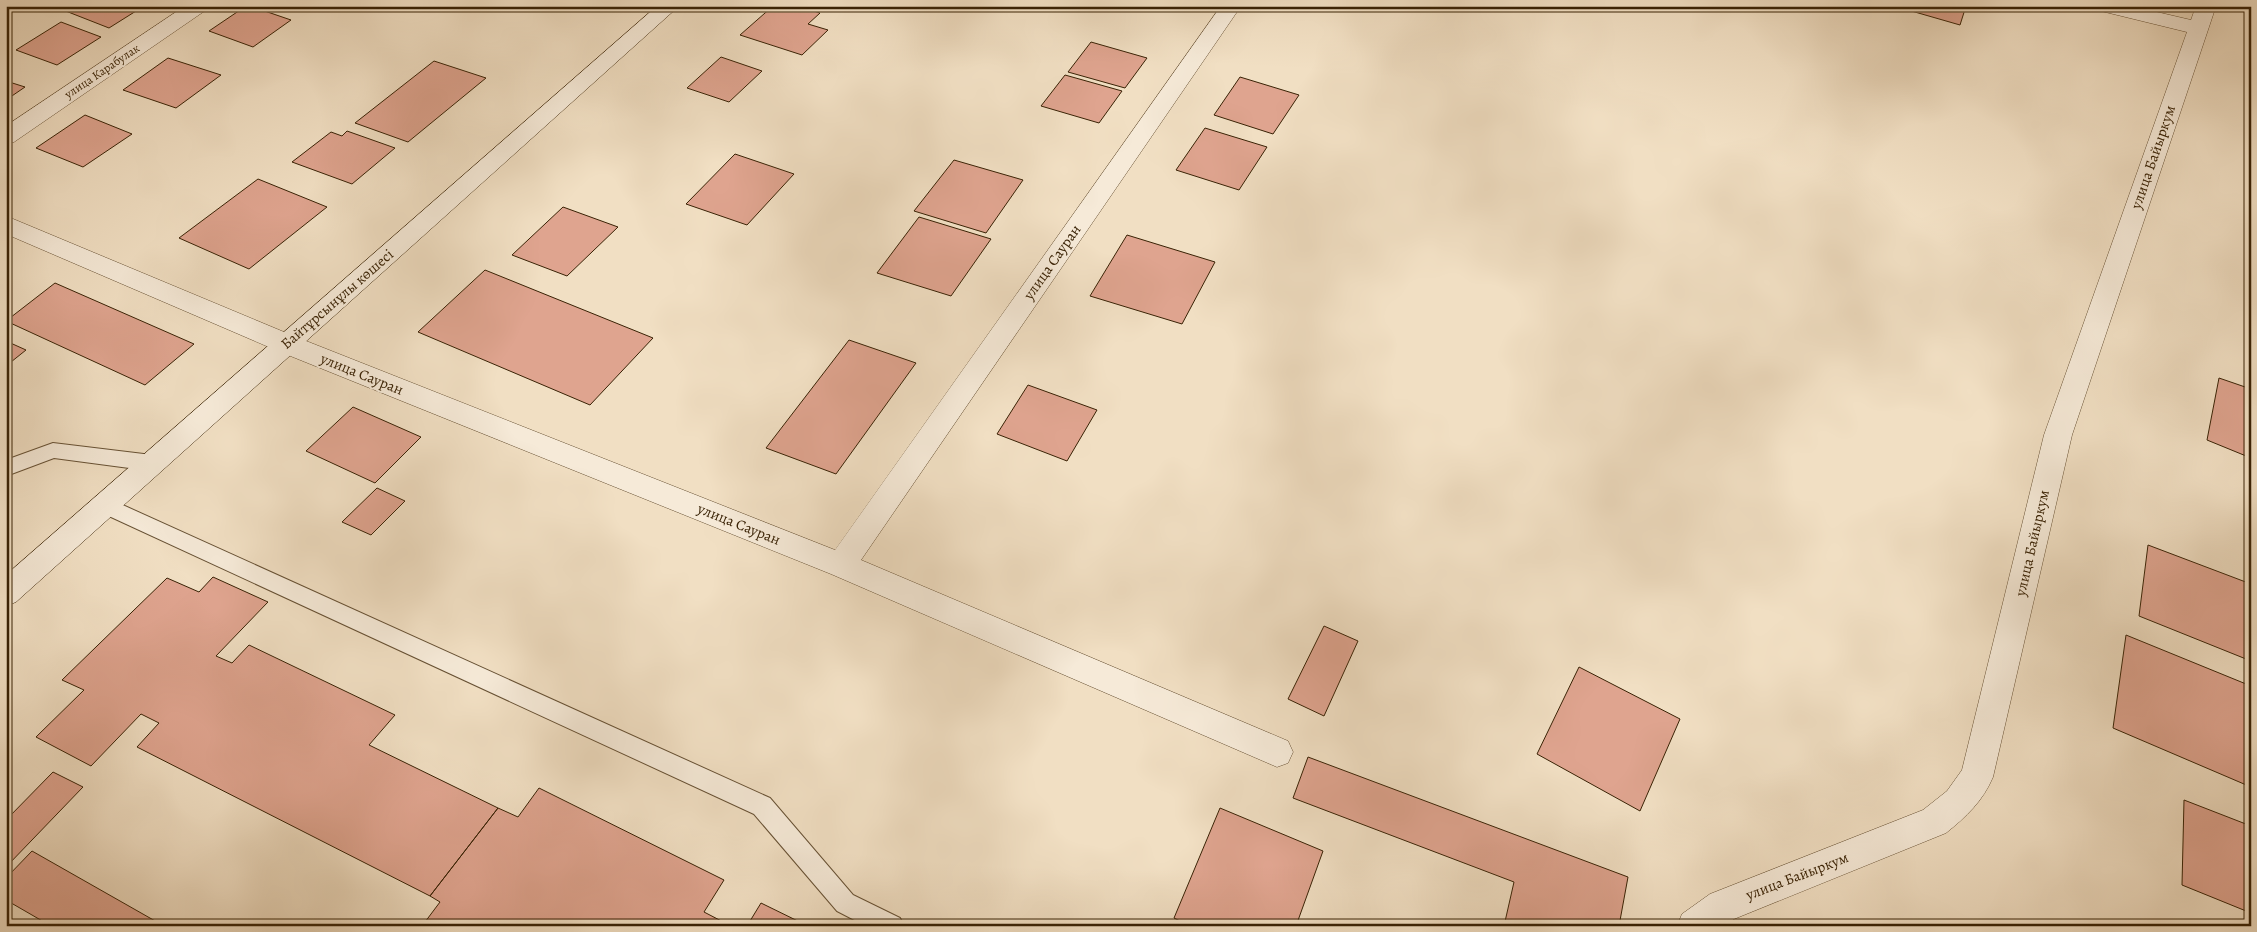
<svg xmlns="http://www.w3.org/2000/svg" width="2257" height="932" viewBox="0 0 2257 932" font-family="Alegreya,serif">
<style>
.building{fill:#dfa48f;stroke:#392205}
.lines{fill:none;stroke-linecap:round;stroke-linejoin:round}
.service-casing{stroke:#675134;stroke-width:2}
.minor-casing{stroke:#675134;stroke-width:1}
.secondary-casing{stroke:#392205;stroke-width:1}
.service{fill:#f6ead8;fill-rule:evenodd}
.minor{fill:#f6ead8;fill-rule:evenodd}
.secondary{fill:#f6ead8;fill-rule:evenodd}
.labels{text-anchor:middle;stroke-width:4;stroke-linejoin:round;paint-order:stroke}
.far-street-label{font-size:12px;fill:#392205;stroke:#f6ead8}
.street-label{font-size:15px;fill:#392205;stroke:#f6ead8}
</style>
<rect width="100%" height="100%" fill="#f1dfc3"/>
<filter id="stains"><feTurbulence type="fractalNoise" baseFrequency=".004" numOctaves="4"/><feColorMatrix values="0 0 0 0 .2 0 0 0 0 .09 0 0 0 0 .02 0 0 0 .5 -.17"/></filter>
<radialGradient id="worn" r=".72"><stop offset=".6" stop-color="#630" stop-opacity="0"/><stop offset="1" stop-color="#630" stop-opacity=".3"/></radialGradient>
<path class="building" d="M61,6H144L109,28L58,8Z
M246,6H250L291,20L253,47L209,31Z
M773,6H798L820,13L808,24L828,30L802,55L740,35Z
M1894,6H1966L1960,25Z
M61,22L101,37L57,65L16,50Z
M1091,42L1147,58L1125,88L1068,72Z
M721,57L762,71L729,102L687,88Z
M168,58L221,75L176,108L123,90Z
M434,61L486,78L408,142L355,123Z
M1065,75L1122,91L1099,123L1041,106Z
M1240,77L1299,95L1273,134L1214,115Z
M6,81L25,87L6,100Z
M85,115L132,134L83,167L36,148Z
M1205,128L1267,147L1239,190L1176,170Z
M347,131L395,148L352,184L292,162L331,132L342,136Z
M735,154L794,174L747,225L686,204Z
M954,160L1023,180L986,233L914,211Z
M258,179L327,207L249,269L179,238Z
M563,207L618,227L567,276L512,255Z
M919,217L991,239L951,296L877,273Z
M1127,235L1215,262L1182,324L1090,296Z
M485,270L653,338L590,405L418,332Z
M55,283L194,344L145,385L6,321Z
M849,340L916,363L836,474L766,448Z
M6,341L26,350L6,366Z
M2219,378L2251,389V458L2207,440Z
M1028,385L1097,410L1067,461L997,434Z
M353,407L421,437L375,483L306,451Z
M377,488L405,501L371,535L342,522Z
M2148,545L2251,584V661L2139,616Z
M213,577L268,602L216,656L232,663L249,645L395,715L369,745L498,808L430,896L137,747L159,723L141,714L91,766L36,737L84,690L62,680L167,578L199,592Z
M1324,626L1358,641L1324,716L1288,699Z
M2126,635L2251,686V787L2113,728Z
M1579,667L1680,719L1640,811L1537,754Z
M1308,757L1628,877L1619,926H1504L1514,882L1293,798Z
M53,772L83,787L6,867V820Z
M539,788L724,880L704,912L731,926H422L440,902L430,896L498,808L518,817Z
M2184,800L2251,826V913L2182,885Z
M1220,808L1323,851L1296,926H1190L1174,918Z
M32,851L164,926H51L6,900V878Z
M761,903L808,926H747Z"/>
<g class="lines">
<g class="service-casing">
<path id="service" d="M53,443L152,455L159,458L161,463L159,468L152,471L54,458L6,476V460Z
M105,497L770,798L853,895L900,918L904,926H866L837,911L754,814L98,511L95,505L98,499Z"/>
</g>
<g class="minor-casing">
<path id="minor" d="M185,6H209L206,10L14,142L6,144V126Z
M1221,6H1241L861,560L1288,741L1293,752L1288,763L1277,767L831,574L278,351L6,234V216L296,337L835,550Z
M2094,6H2131L2191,20L2196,6H2216L2072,435L1993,777C1983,801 1966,817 1946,833L1734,919L1724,926H1677L1682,914L1710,894L1923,810L1947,791L1962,770L2044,435L2187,32L2097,10Z"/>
</g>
<g class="secondary-casing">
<path id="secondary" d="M657,6H679L16,602L6,606V575Z"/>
</g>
<use href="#service" class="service"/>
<use href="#minor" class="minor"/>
<use href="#secondary" class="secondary"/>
</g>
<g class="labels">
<g class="far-street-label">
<text transform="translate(102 71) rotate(-34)" y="4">улица Карабулак</text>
</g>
<g class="street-label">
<text transform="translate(2153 157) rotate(-71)" y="5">улица Байыркум</text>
<text transform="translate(1052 262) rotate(-55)" y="5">улица Сауран</text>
<text transform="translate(337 299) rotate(-41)" y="5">Байтұрсынұлы көшесі</text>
<text transform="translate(362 374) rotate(22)" y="5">улица Сауран</text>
<text transform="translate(739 524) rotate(22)" y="5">улица Сауран</text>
<text transform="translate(2032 543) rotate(-77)" y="5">улица Байыркум</text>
<text transform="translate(1797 876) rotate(-21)" y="5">улица Байыркум</text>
</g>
</g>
<rect width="2257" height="932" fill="none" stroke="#f1dfc3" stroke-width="25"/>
<rect x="8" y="8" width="2242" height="917" fill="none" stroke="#392205" stroke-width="2.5"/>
<rect x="12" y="12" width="2232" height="907" fill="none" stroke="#392205"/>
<rect width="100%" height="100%" filter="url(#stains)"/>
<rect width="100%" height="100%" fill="url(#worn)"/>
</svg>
